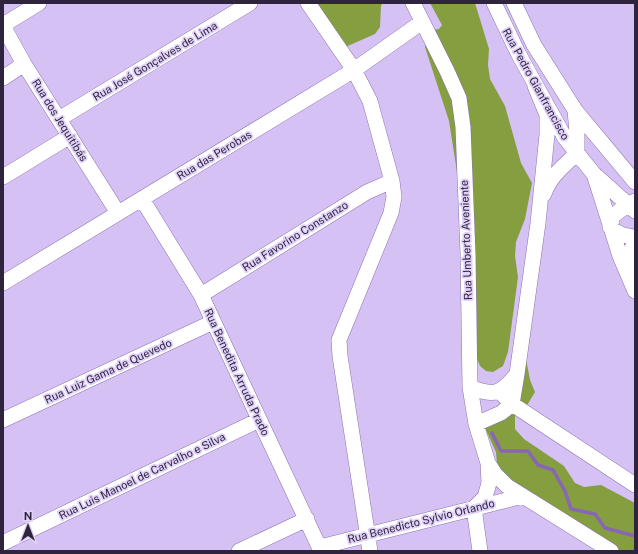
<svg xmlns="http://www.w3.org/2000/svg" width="638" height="554" viewBox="0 0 638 554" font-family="'Public Sans',sans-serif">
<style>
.forest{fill:#849e40}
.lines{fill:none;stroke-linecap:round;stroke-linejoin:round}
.stream{stroke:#8866b5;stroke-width:3.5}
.minor-casing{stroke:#8b72ae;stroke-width:16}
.minor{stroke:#fff;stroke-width:15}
.labels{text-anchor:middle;stroke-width:3.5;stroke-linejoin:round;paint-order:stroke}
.street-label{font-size:11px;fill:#2f243d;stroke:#e0d1f9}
</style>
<rect width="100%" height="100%" fill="#d6c1f5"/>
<path class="forest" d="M301,3H382L381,6L380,27L375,34L343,48Z
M430,3H475L489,49L488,65L490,79L505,106L521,163L532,183L525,219L516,242L515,256L518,277L508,352L503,366L493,372L486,371L480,366L463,324L466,208L457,172L449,121L425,47L426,31L439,29L442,25Z
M526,359L530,380L535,392L526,407L515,416V429L524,439L564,466L575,483L584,487L601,485L635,503V551H604L498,476L496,452L485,428L498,411Z"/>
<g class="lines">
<path class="stream" d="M492,433L501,451H528L538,465L553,470L565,491L571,509L595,514L605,528L635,536"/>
<g class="minor-casing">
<path id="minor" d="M308,3L354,70L370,101L392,181L394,197L391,213L339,340L340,356L370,551
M413,3L447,71L459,98L463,127L468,254L470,387L476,424L488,463L489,483L485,497L474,508L480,551
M494,3L518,53L565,138L593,173L635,211
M514,3L534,45L575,110L635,182
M3,25L39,3
M3,26L24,64L118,213
M3,78L24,64
M575,110L577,133V153
M59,119L250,3
M594,174L620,256L635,291
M3,177L70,136
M544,194C550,176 564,166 577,153
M142,199L201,295L321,551
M635,201L627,205L613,216L610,227C618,234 624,236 635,237
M631,273C629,262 628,252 635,243
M3,283L354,70L422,22
M201,295L367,192L392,181
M517,374L538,223L547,135V115L535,86
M470,387C495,397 500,394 517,374L512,404L501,413L476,424
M500,392L512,404L635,485
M3,420L213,322
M488,463L495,474L507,486L611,551
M3,543L259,420
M320,547L523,496
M239,551L307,519"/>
</g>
<use href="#minor" class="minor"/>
</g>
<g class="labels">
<g class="street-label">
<text transform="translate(155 61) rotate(-31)" y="4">Rua José Gonçalves de Lima</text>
<text transform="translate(536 84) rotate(61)" y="4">Rua Pedro Gianfrancisco</text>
<text transform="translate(60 120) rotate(58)" y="4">Rua dos Jequitibás</text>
<text transform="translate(214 155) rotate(-31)" y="4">Rua das Perobas</text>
<text transform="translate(295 236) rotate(-32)" y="4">Rua Favorino Constanzo</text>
<text transform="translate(466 240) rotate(-92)" y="4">Rua Umberto Aveniente</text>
<text transform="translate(108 371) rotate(-25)" y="4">Rua Luiz Gama de Quevedo</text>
<text transform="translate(237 372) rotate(65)" y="4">Rua Benedita Arruda Prado</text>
<text transform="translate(142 476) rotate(-26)" y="4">Rua Luis Manoel de Carvalho e Silva</text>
<text transform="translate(421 521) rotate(-14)" y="4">Rua Benedicto Sylvio Orlando</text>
</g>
</g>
<rect width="638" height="554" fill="none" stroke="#2f243d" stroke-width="8"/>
<g transform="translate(28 526)" stroke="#e0d1f9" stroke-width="3" paint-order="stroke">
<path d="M0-3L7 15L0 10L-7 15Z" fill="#2f243d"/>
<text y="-6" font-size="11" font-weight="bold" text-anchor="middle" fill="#2f243d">N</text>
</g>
</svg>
